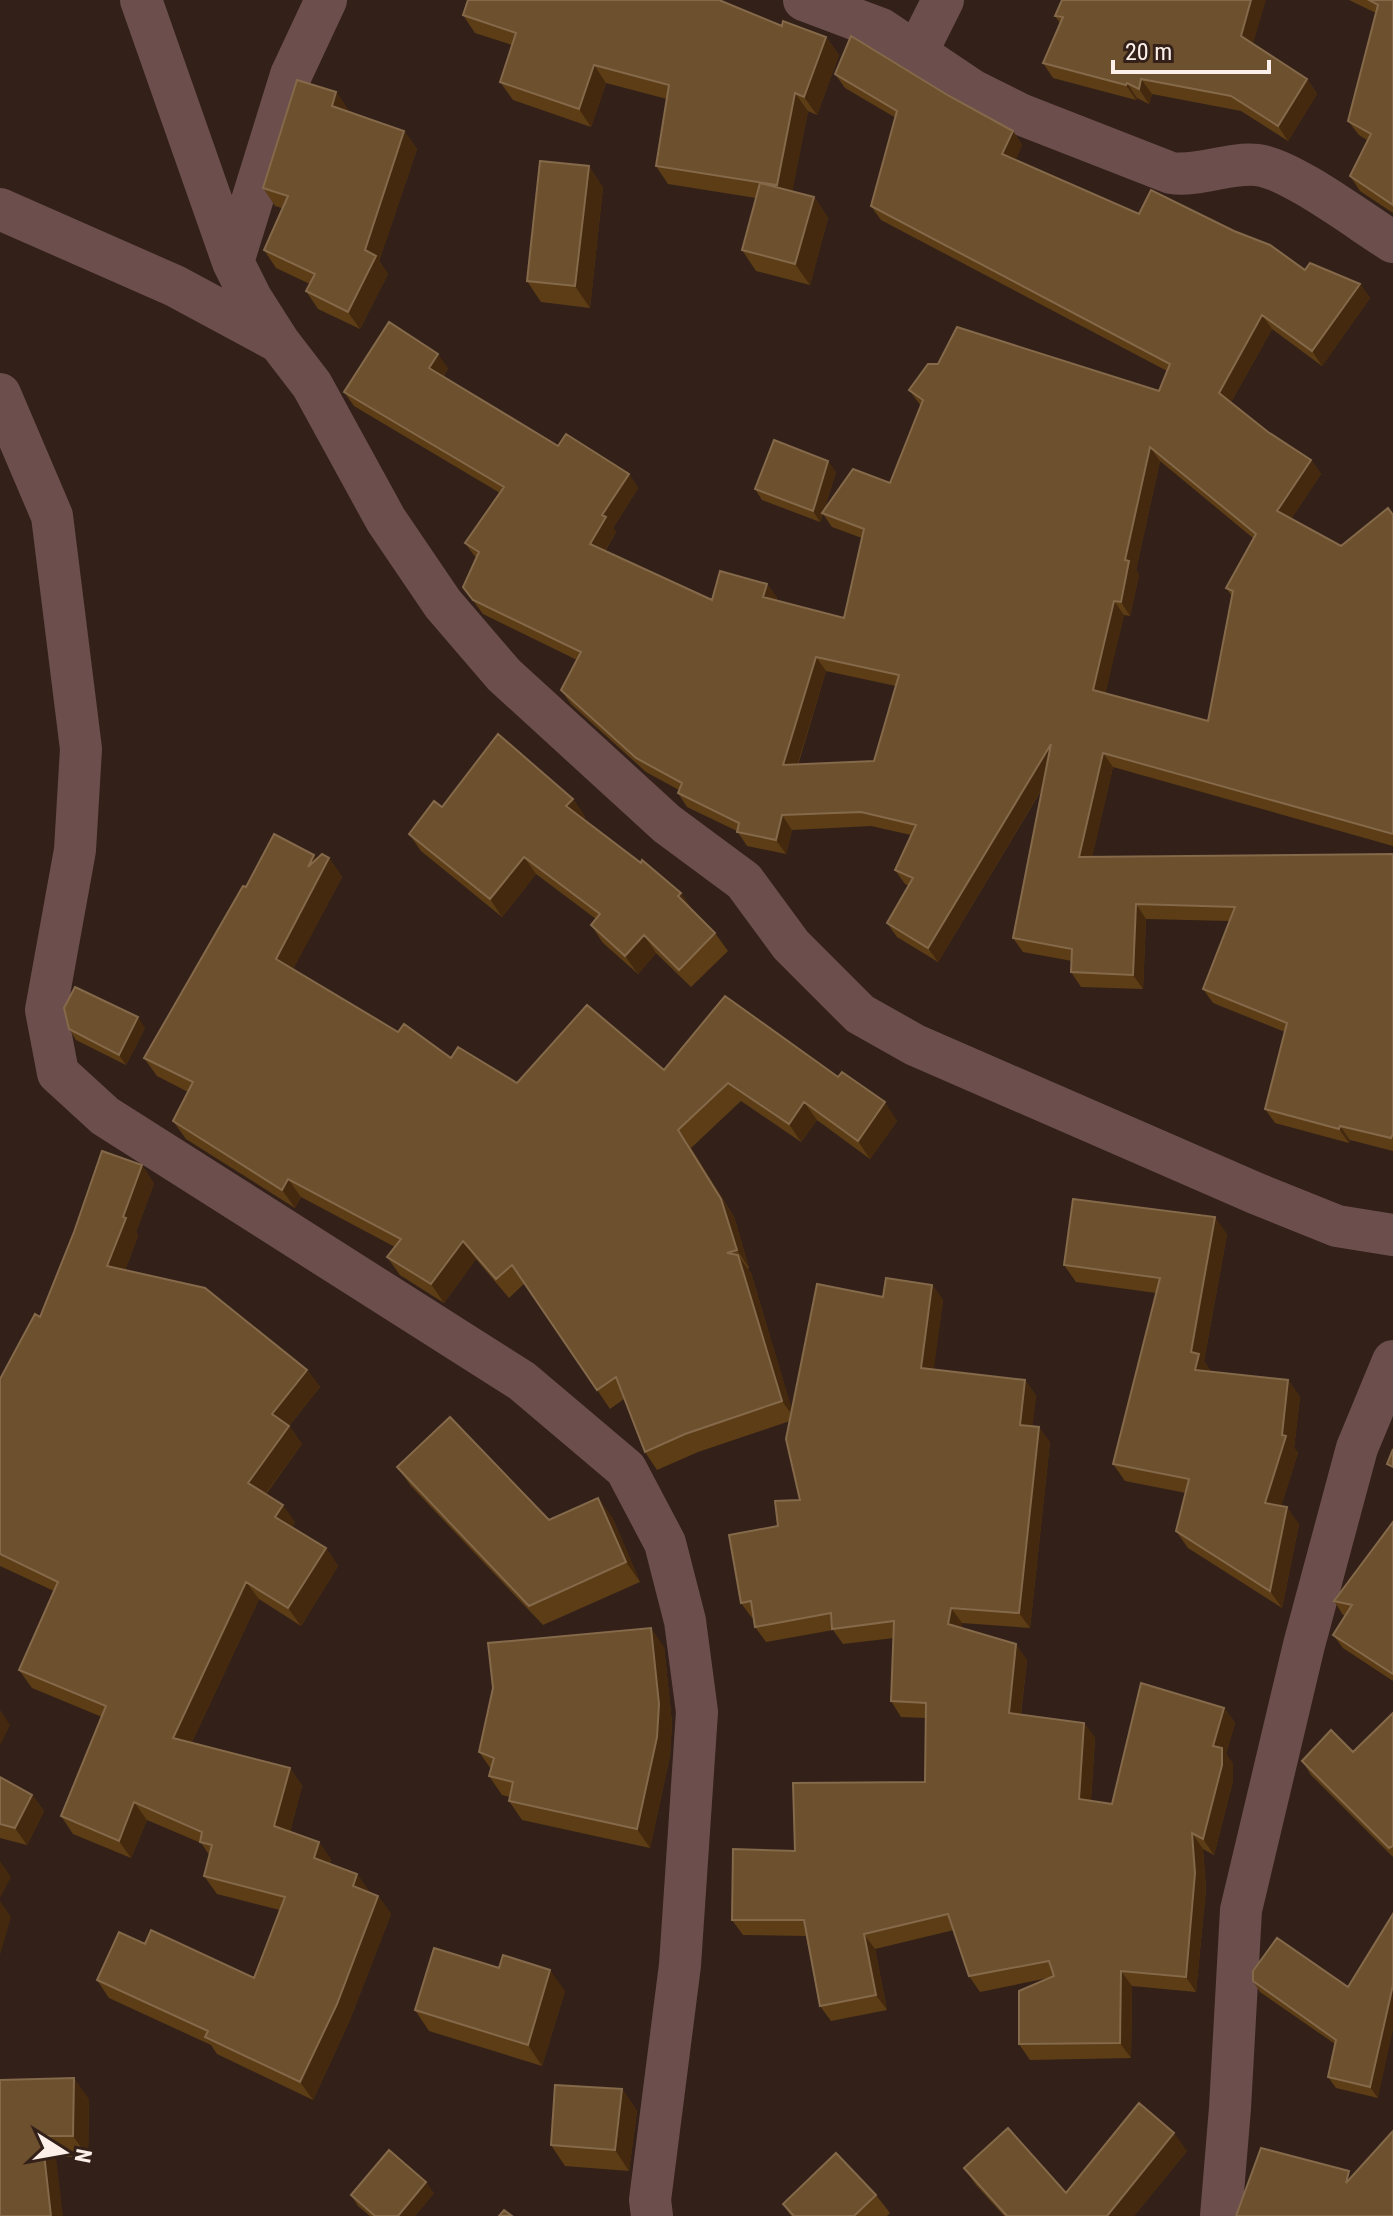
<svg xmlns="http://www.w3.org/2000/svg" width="1393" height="2216" viewBox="0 0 1393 2216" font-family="'Roboto Condensed',sans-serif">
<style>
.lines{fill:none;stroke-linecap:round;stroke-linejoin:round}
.street{stroke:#6c4f4d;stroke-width:42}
.wall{fill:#5c3d16;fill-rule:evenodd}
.shaded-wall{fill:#44290e}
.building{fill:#6d502d;stroke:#84694a;stroke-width:2;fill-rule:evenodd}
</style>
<rect width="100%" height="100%" fill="#332119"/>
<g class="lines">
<path class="street" d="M141,0L233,262L251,298L279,342L312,385L386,520L443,604L504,675L667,824L744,881L791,945L860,1014L915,1045L1255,1193L1337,1226L1393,1235
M804,0L881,29L972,90L1020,114L1171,173C1200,177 1228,162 1257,165C1290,168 1362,223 1393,242
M917,52L943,0
M0,209L175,286L277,341
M233,262L291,75L326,0
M0,394L52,516L81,749L75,850L46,1010L58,1073L105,1116L522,1381L626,1469L665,1543L685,1621L697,1712L680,1965L650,2200L652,2216
M1221,2216L1230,2108L1241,1910L1304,1645L1357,1448L1393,1361"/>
</g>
<path class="wall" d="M1349,0H1393V213L1360,191L1350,176L1367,140L1359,135L1348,121L1376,13Z
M463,15L782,26L826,37L839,55L817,115L808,111L792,191L814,197L828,218L810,285L756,271L742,250L756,198L668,184L656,166L667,99L606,83L591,127L513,100L500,82L512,45L475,33Z
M1055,16L1253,44L1307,79L1317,94L1288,141L1241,111L1152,94L1149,104L1137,98L1136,100L1053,78L1043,63L1060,23Z
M835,74L949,96L1013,131L1022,145L1015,160L1139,214L1305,270L1360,284L1370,298L1322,366L1272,329L1231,402L1268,432L1311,460L1321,474L1291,519L1341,546L1393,515V846L1113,767L1092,857L1393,854V1151L1350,1140L1349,1143L1275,1123L1265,1109L1285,1032L1213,1003L1203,989L1230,921L1146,919L1143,989L1081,987L1071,972L1072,961L1023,952L1013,938L1042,789L938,962L897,937L887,923L909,886L905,884L895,870L911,835L871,826L792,830L786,854L747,846L737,831L687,807L678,793L679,790L646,772L571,704L561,690L577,660L483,614L463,587L476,558L465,543L500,493L354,406L344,392L448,368L443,377L558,446L629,474L638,488L613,528L616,532L605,551L712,600L767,584L777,598L776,600L844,618L862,538L832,527L823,514L820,522L762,500L755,489L836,472L824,510L890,483L921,406L909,390L1159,391L1167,371L881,220L871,206L896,118L845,88ZM1160,461L1253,538L1226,588L1232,596L1208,721L1105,693L1124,615L1130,616L1139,575L1136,570ZM826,671L896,686L874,761L798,765Z
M336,92L348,110V112L404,131L417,149L379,261L388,274L360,329L318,309L306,291L310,284L276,268L264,250L282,208L275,206L263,188Z
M603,187L590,308L541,302L527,281Z
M573,799L585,817L583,819L681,893L692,910L715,933L728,951L691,987L656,953L638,974L603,943L591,925L596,919L536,874L502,917L421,851L409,834L442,807Z
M329,858L342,877L293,969L398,1032L451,1058L517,1083L664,1070L725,996L897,1121L870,1159L817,1120L801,1142L741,1101L691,1148L734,1217L749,1268L748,1269L751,1273L792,1411L883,1297L932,1285L943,1300L933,1370L1025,1380L1036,1396L1032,1426L1050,1442L1030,1628L962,1623L961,1628L1027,1660L1021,1714L1084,1723L1095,1738L1091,1801L1112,1804L1224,1708L1235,1723L1226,1754L1233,1764V1781L1214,1855L1203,1849L1206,1889L1196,1992L1132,1986L1131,2058L1030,2060L1019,2044L1048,1978L980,1992L969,1976L954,1930L875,1949L887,2010L831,2021L820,2006L806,1936L743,1935L732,1920L795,1851L925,1782L926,1718L901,1717L891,1701L894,1638L843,1644L833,1630L766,1642L755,1627L754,1618H752L741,1603L778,1526L800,1500L790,1421L698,1452L657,1470L645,1452L624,1399L610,1409L525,1283L509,1298L476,1259L444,1303L400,1275L387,1257L395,1247L301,1197L295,1208L186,1139L173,1121L188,1092L157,1076L144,1058L246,887L317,859Z
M145,1028L126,1065L76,1040L69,1029Z
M154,1183L136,1232L138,1236L125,1270L307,1370L320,1387L289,1426L302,1444L266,1494L295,1522L292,1527L326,1548L338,1566L301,1626L259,1599L192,1742L290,1768L302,1786L290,1832L331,1859L330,1864L357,1874L370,1893L378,1896L391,1914L349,2022L313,2100L217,2054L211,2045L109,1998L97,1980L145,1944L254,1978L280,1910L217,1894L204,1876L210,1856L201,1843L147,1820L131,1858L73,1834L61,1816L102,1717L32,1688L19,1670L54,1591L0,1566V1379L40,1317Z
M1227,1234L1204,1361L1211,1372L1288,1380L1300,1397L1294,1448L1298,1453L1281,1506L1299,1524L1282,1608L1188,1548L1176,1531L1186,1493L1125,1481L1113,1464L1156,1293L1076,1282L1064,1265Z
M397,1467L549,1520L612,1517L640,1582L543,1625L411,1486Z
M1393,1522V1681L1343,1648L1333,1635L1345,1615H1343L1334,1601Z
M664,1647L672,1723L670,1756L650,1848L522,1820L509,1801L510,1797L502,1795L489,1776L491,1769L479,1752Z
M1393,1713V1857L1311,1775L1302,1761L1353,1752Z
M0,1777L32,1795L44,1811L27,1845L0,1838Z
M1277,1938L1378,2098L1336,2088L1328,2077L1335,2044L1260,1992L1253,1981Z
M565,1991L542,2066L429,2031L415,2010Z
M0,2080L89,2099L88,2157H56Z
M622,2089L637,2111L629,2171L565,2166L551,2145Z
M1187,2151L1134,2216H1004L976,2185L964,2168L1066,2193Z
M434,2193L415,2216H370L358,2206L351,2195Z
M876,2195L890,2213L887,2216H791L783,2204Z"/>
<path class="shaded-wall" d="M1251,0H1266L1251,51L1241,36Z
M826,37L839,55L817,115L804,97Z
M594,65L606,83L591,127L579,109Z
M1141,79L1152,94L1149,104L1139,89Z
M1307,79L1317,94L1288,141L1278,126Z
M1127,83L1137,98L1136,100L1126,85Z
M336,92L348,110L344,124L332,106Z
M795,93L808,111L790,204L777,185Z
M404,131L417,149L379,261L388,274L360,329L348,312L365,250Z
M1013,131L1022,145L1012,169L1002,154Z
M589,166L603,187L590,308L575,286Z
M814,197L828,218L810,285L795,264Z
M1360,284L1370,298L1322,366L1312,351Z
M1262,315L1272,329L1228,407L1219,393Z
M438,354L448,368L439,382L429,368Z
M1150,447L1160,461L1136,570L1139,575L1130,616L1121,602L1125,560Z
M1311,460L1321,474L1287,525L1277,511Z
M828,461L836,472L820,522L813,511Z
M629,474L638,488L613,528L616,532L600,558L590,544L602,515Z
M767,584L777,598L773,611L763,597Z
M1114,601L1124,615L1103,704L1093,690Z
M816,657L826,671L793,779L783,765Z
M1051,744L1060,758L938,962L928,948Z
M1103,753L1113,767L1089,871L1079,857Z
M573,799L585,817L579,823L566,806Z
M782,815L792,830L786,854L776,840Z
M314,855L323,869L329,858L342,877L289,977L276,959Z
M524,857L536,874L502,917L490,899Z
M681,893L693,911L678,896Z
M1136,904L1146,919L1143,989L1133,975Z
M644,935L656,953L638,974L625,956Z
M138,1017L145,1028L126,1065L119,1055Z
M804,1102L817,1120L801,1142L789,1124Z
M885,1102L897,1121L870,1159L858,1141Z
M1340,1126L1350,1140L1349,1143L1339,1129Z
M678,1130L734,1217L749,1268L737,1250Z
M142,1165L154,1183L136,1232L138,1236L120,1283L107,1266L123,1217Z
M288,1179L301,1197L295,1208L282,1190Z
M1215,1217L1227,1234L1204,1361L1211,1371L1207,1388L1195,1370L1191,1352Z
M463,1241L476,1259L444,1303L431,1284Z
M738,1255L751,1273L795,1419L782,1401Z
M932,1285L943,1300L932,1384L921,1368Z
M307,1370L320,1387L284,1432L272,1414Z
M1025,1380L1036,1396L1031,1441L1020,1425Z
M1288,1380L1300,1397L1294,1448L1298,1453L1277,1520L1265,1503L1282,1435Z
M289,1426L302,1444L260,1501L248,1483Z
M1039,1427L1050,1442L1030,1628L1019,1613Z
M598,1498L612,1517L640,1582L626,1562Z
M283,1505L295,1522L288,1535L275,1517Z
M1287,1507L1299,1524L1282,1608L1270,1591Z
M326,1548L338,1566L301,1626L288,1608Z
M246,1582L259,1599L186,1755L173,1738Z
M951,1608L962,1623L959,1639L948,1624Z
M651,1628L664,1647L672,1723L670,1756L650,1848L637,1829Z
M1016,1644L1027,1660L1019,1728L1009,1713Z
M1224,1708L1235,1723L1226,1754L1233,1764V1781L1214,1855L1203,1839L1213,1746Z
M0,1710L10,1725L0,1745Z
M1084,1723L1095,1738L1090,1814L1079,1799Z
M290,1768L302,1786L287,1844L274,1826Z
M32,1795L44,1811L27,1845L15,1828Z
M134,1802L147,1820L131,1858L119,1841Z
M1192,1833L1203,1849L1206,1889L1196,1992L1186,1977Z
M319,1842L331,1859L326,1875L314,1858Z
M0,1861L11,1877L0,1898Z
M357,1874L370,1892L366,1904L353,1886Z
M378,1896L391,1914L349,2022L313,2100L300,2082Z
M0,1901L11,1917L0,1955Z
M864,1934L875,1949L887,2010L876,1995Z
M550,1970L565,1991L542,2066L528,2045Z
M1121,1971L1132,1986L1131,2058L1120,2043Z
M1393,1985V2030L1378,2098L1370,2087Z
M74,2078L89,2099L88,2157L73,2136Z
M622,2089L637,2111L629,2171L615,2150Z
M1174,2133L1187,2151L1134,2216H1107Z
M42,2136L56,2157L63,2216H51Z
M426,2182L434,2193L415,2216H398Z"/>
<path class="building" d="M468,0H719L782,26L783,21L826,37L804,97L795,93L777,185L656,166L669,85L594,65L579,109L500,82L516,33L463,15Z
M1062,0H1251L1241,36L1307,79L1278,126L1231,96L1141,79L1139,89L1127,83L1126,85L1043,63L1063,17L1055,16Z
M1369,0H1393V205L1350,176L1371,134L1348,121L1378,5Z
M851,36L949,96L1013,131L1002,154L1139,214L1151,190L1234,231L1270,245L1305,270L1310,263L1360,284L1312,351L1262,315L1219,393L1268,432L1311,460L1277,511L1341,546L1388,508L1393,515V834L1103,753L1079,857L1393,854V1134L1391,1138L1340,1126L1339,1129L1265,1109L1287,1023L1203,989L1235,907L1136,904L1133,975L1071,972L1072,949L1013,938L1051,744L928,948L887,923L913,878L895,870L916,825L861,812L782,815L776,840L737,832L739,823L678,793L682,783L636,758L561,690L581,652L473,600L463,587L479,552L465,543L504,487L344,392L389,322L438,354L429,368L558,446L566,434L629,474L602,515L606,517L590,544L712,600L720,571L767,584L763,597L844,618L864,529L822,513L853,469L890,483L923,400L909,390L928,364H938L957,327L1159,391L1170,364L871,206L897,111L835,74ZM1150,447L1256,534L1226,588L1233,591L1208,721L1093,690L1114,601L1121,602L1129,561L1125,560ZM816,657L899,675L874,761L783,765Z
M297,80L336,92L332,106L404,131L365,250L376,256L348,312L306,291L315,274L264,250L288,196L263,188Z
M540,161L589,166L575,286L527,281Z
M760,183L814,197L795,264L742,250Z
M774,440L828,461L813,511L755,489Z
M498,734L573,799L566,806L641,863L642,860L681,893L678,896L715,933L679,970L644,935L625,956L591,925L600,914L524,857L490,899L409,834L434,801L442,807Z
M274,834L314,855L308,867L322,854L329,858L276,959L398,1032L404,1024L451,1058L458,1047L517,1083L587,1005L664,1070L725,996L838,1077L842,1072L885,1102L858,1141L804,1102L789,1124L728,1083L678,1130L721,1199L737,1250L727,1253L738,1255L782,1401L685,1434L645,1452L616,1377L597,1390L512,1265L496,1279L463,1241L431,1284L387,1257L401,1239L288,1179L282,1190L173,1121L193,1082L144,1058L243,886L246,887Z
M75,987L138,1017L119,1055L69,1029L64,1008Z
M102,1151L142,1165L123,1217L126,1218L107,1266L205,1288L307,1370L272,1414L289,1426L248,1483L283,1505L275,1517L326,1548L288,1608L246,1582L173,1738L290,1768L274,1826L319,1842L314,1858L357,1874L353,1886L378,1896L337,2004L300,2082L205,2037L208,2031L97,1980L119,1932L145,1944L151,1930L254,1978L285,1897L204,1876L212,1845L200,1842L202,1832L134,1802L119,1841L61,1816L106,1706L19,1670L58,1582L0,1554V1379L35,1314L40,1317L74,1232Z
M1073,1199L1215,1217L1191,1352L1199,1354L1195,1370L1288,1380L1282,1435L1286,1436L1265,1503L1287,1507L1270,1591L1176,1531L1189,1479L1113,1464L1160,1278L1064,1265Z
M886,1278L932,1285L921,1368L1025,1380L1020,1425L1039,1427L1019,1613L951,1608L948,1624L1016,1644L1009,1713L1084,1723L1079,1799L1112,1804L1141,1683L1224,1708L1213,1746L1222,1748V1765L1203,1839L1192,1833L1195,1873L1186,1977L1121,1971L1120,2043L1019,2044V1991L1054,1976L1049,1961L969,1976L948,1914L864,1934L876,1995L820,2006L804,1920H732L733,1849L795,1851L793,1783L925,1782L926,1703L891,1701L894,1621L832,1629L831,1613L755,1627L751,1601L741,1603L729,1535L778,1526L775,1501L800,1500L786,1439L817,1284L883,1297Z
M450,1417L549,1520L598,1498L626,1562L529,1606L397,1467Z
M1393,1449V1467L1387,1464Z
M1393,1522V1674L1333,1635L1352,1605L1334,1601Z
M651,1628L659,1704L657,1737L637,1829L509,1801L513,1782L489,1776L494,1758L479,1752L493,1688L488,1643Z
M1393,1713V1846L1389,1848L1302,1761L1331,1730L1353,1752Z
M0,1777L32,1795L15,1828L0,1824Z
M1393,1914V1985L1370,2087L1328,2077L1336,2040L1253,1981V1971L1277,1938L1348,1987Z
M434,1948L499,1968L503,1955L550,1970L528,2045L415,2010Z
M74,2078L73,2136H42L51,2216H0V2080Z
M555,2085L622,2089L615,2150L551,2145Z
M1139,2103L1174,2133L1107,2216H1007L964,2168L1008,2128L1066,2193Z
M1393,2131V2216H1236L1261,2148L1349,2171L1346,2183Z
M389,2150L426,2182L398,2216H375L351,2195Z
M836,2153L876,2195L854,2216H794L783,2204Z
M504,2210L512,2216H499Z"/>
<g transform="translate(64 2152) rotate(101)" stroke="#332119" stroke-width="6" paint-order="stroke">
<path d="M0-6L14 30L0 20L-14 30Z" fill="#fdf0ea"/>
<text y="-12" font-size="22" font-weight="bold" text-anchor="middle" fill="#fdf0ea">N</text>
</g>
<path d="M1113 60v12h156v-12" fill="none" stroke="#fdf0ea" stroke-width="4"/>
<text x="1125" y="60" font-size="24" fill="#fdf0ea" stroke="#332119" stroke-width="6" paint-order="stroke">20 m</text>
</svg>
